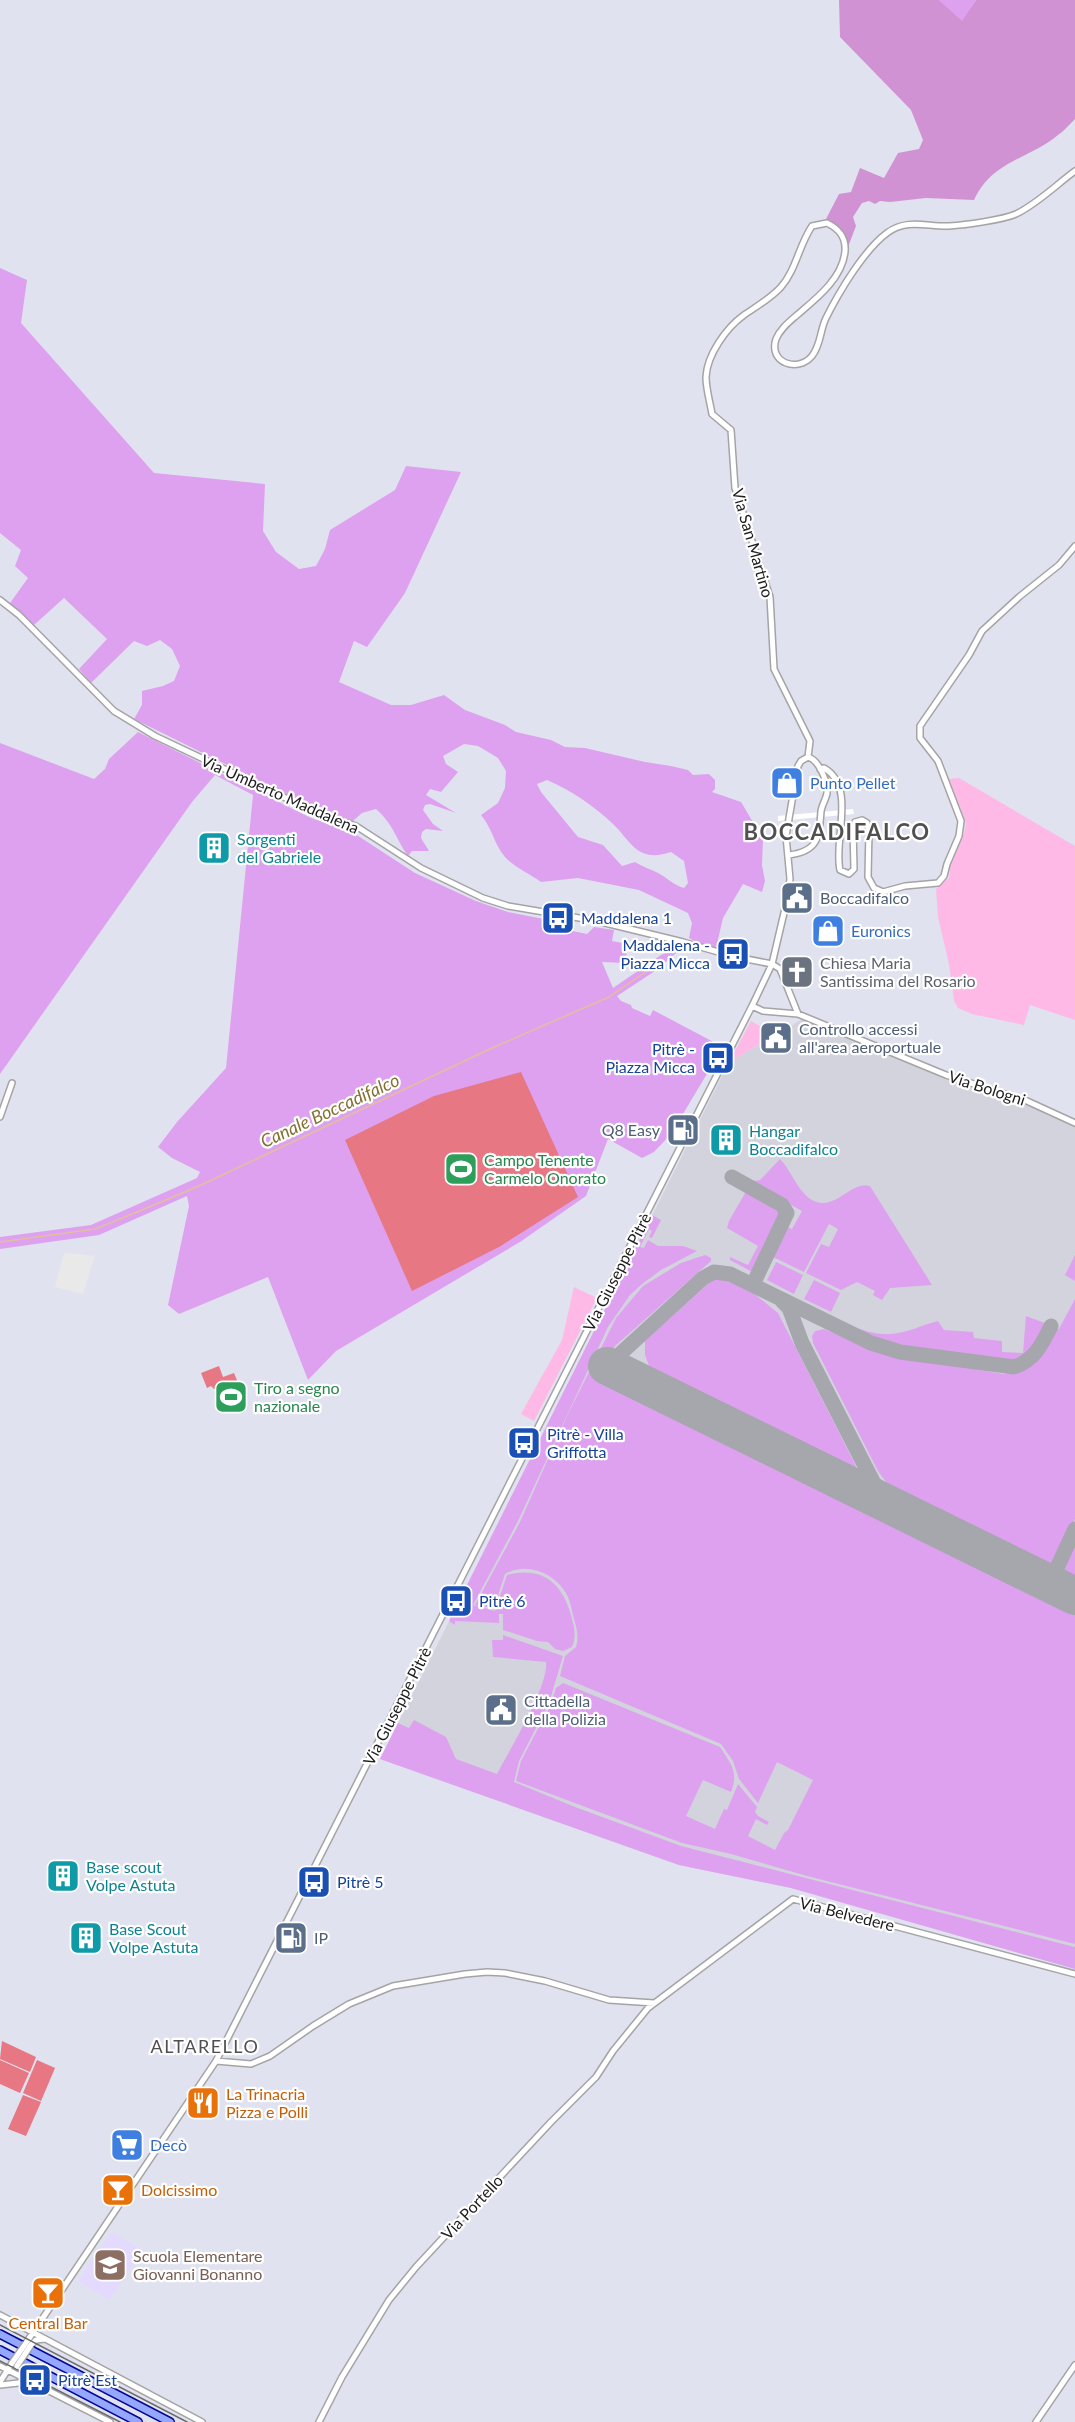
<svg xmlns="http://www.w3.org/2000/svg" width="1075" height="2422" viewBox="0 0 1075 2422" font-family="Lato,sans-serif">
<style>
.education{fill:#e4daff}
.airport{fill:#d3d3dd}
.grass{fill:#dea1ef;fill-rule:evenodd}
.forest{fill:#d192d3}
.park{fill:#feb9e6}
.pitch{fill:#e67783}
.parking{fill:#e9e9e9}
.pier{fill:#fff}
.lines{fill:none;stroke-linecap:round;stroke-linejoin:round}
.stream{stroke:#e1bf9d;stroke-width:1.5}
.taxiway{stroke:#a6a6ad;stroke-width:15}
.runway{stroke:#a6a6ad;stroke-width:38}
.tertiary-casing{stroke:#a4a4a4;stroke-width:8}
.primary-casing{stroke:#000995;stroke-width:10}
.tertiary{stroke:#fff;stroke-width:5}
.primary{stroke:#96a7ff;stroke-width:7}
.tram{stroke:#6b6b6b;stroke-width:1.5}
.tertiary-bridge-casing{stroke:#a4a4a4;stroke-width:8;stroke-linecap:butt}
.tertiary-bridge{stroke:#fff;stroke-width:5}
.labels{text-anchor:middle;stroke-width:4.5;stroke-linejoin:round;paint-order:stroke}
.street-label{font-size:16px;fill:#1d1d1d;stroke:#fff}
.shop-label{font-size:16px;fill:#366cbe;stroke:#fff;text-anchor:start}
.culture-label{font-size:16px;fill:#0d838f;stroke:#fff;text-anchor:start}
.service-label{font-size:16px;fill:#4e5e75;stroke:#fff;text-anchor:start}
.transit-label{font-size:16px;fill:#164399;stroke:#fff;text-anchor:start}
.worship-label{font-size:16px;fill:#5b616d;stroke:#fff;text-anchor:start}
.leisure-label{font-size:16px;fill:#27864d;stroke:#fff;text-anchor:start}
.food-label{font-size:16px;fill:#c56008;stroke:#fff;text-anchor:start}
.education-label{font-size:16px;fill:#785e54;stroke:#fff;text-anchor:start}
.water-label{font-size:18px;font-style:italic;fill:#847132;stroke:#fff}
.neighbourhood-label{font-size:18px;letter-spacing:1.5px;fill:#505050;stroke:#fff}
.district-label{font-size:22px;font-weight:bold;letter-spacing:1.5px;fill:#505050;stroke:#fff}
</style>
<rect width="100%" height="100%" fill="#e1e2ef"/>
<path class="education" d="M111,2232L143,2250L109,2300L78,2281Z"/>
<path class="airport" d="M804,1018L934,1073L1037,1108L1075,1126V1969L791,1888L679,1865L380,1759L729,1062Z"/>
<path class="grass" d="M939,0H976L962,22Z
M0,268L27,280L21,323L154,473L265,484L263,531L276,552L299,569L316,566L325,549L330,530L395,490L406,466L461,472L405,593L367,647L354,641L339,682L391,705H411L444,695L465,710L505,725L516,732L551,740L565,747L585,748L645,762L671,766L688,770L693,775L709,774L715,780V789L712,792L741,802L763,839L762,865L765,881L762,892L743,884L723,918L716,948L698,943L689,938L692,923L688,913L639,890L578,878L541,882C530,874 514,867 505,857C494,844 492,828 481,815L498,803L505,788L506,771L498,758L478,746L464,744L443,756L446,764L458,772L441,792L430,789L426,795L456,813L430,804L425,805L423,810L433,824L443,831L426,829L422,832L421,838L429,851H412L408,856C395,837 394,825 376,809L362,813L353,821L294,798L134,719L142,705V691L163,686L174,681L180,666L172,649L160,640L147,646L134,641L91,683L79,669L107,639L64,598L34,625L10,603L28,578L15,566L21,550L0,533ZM547,780C572,791 593,805 613,824C622,832 632,849 643,853C653,857 661,855 671,852L684,861L688,883L684,888C673,885 668,878 658,873C650,869 643,867 635,862L622,866L603,845L578,837L541,792L537,784Z
M138,732L311,818L352,832L415,873L476,901L508,912L564,923L563,929L587,934L594,927L614,930L612,941L628,944L625,963L602,962L613,988L661,955L681,946L683,947L655,971L617,996L621,1001L631,1005L632,1008L650,1016L653,1010L723,1047L671,1134L654,1152L642,1158L608,1139L586,1196L520,1242L336,1351L308,1380L268,1277L179,1314L168,1305L189,1206L187,1196L99,1235L0,1249V1237L91,1225L197,1178L200,1172L172,1158L158,1147L177,1122L226,1068L253,795L215,775L192,802L0,1074V743L94,779L105,769L109,759Z
M780,1159C793,1172 801,1202 822,1203C839,1204 854,1181 870,1186L932,1285L890,1288L882,1300L873,1295L875,1291L857,1282L841,1290L806,1273L821,1244L829,1247L838,1229L829,1224L804,1272L771,1256L785,1226L792,1229L802,1211L751,1183L753,1181L760,1180Z
M748,1188L780,1204L784,1211L781,1223L756,1274L730,1260V1257L748,1265L758,1246L727,1228L729,1221Z
M652,1215L661,1220L652,1238L649,1237L652,1231L649,1229L640,1247L644,1248L648,1240L658,1246H683L697,1251L661,1270L642,1284L630,1295L608,1327L518,1521L473,1605L495,1611L507,1575C541,1566 562,1582 571,1615C574,1627 577,1635 572,1647L563,1651L555,1649L548,1642L537,1641L503,1630V1614H499V1623L455,1621V1625L449,1621Z
M705,1255L711,1258V1261L615,1346L598,1381L1075,1614V1944L807,1876L731,1854L682,1843L516,1781L521,1761L551,1704L556,1688L563,1683L720,1747C731,1764 739,1772 731,1792L703,1780L686,1816L715,1829L724,1809L727,1810L738,1784L757,1807L755,1812L758,1816L769,1822L767,1825L756,1819L748,1836L775,1850L784,1833L788,1830L813,1780L777,1762L758,1803L739,1779L733,1761L721,1744L560,1676L565,1656L576,1647C579,1637 577,1629 574,1619C572,1612 571,1604 568,1597C557,1574 528,1561 505,1574L494,1608L475,1605L520,1522L568,1414L616,1318L643,1286L681,1263Z
M1075,1255V1281L1065,1275Z
M776,1262L803,1275L794,1294L767,1280Z
M718,1278L728,1279L747,1288L778,1313L856,1466L853,1470L651,1371L645,1355V1341L712,1280Z
M814,1280L840,1293L831,1312L804,1299Z
M1075,1299V1519L1054,1563L1050,1566L889,1486L878,1471L813,1343L812,1336L815,1331L824,1329L881,1353L1003,1374C1036,1372 1043,1357 1055,1330L1059,1329Z
M814,1308C837,1318 864,1336 891,1334C907,1333 922,1325 938,1321L944,1330L973,1332L974,1338L1002,1341V1352L1023,1353L1026,1316L1045,1323L1046,1329C1040,1340 1035,1356 1021,1361C1008,1366 892,1348 875,1342C853,1333 833,1321 813,1311Z
M1075,1540V1578L1062,1571Z
M503,1635L563,1656L549,1703L519,1761L514,1782L575,1807L681,1846L1075,1947V1969L791,1888L679,1865L380,1759L398,1723L409,1728L414,1720L446,1737L456,1759L497,1774C509,1751 549,1685 546,1662L493,1657L492,1640H503Z"/>
<path class="forest" d="M839,0H939L962,21L976,0H1075V119C1069,125 1064,131 1058,135C1029,159 992,161 974,200L926,198L890,202L880,201L875,204L869,201L862,203L853,217L856,226L848,247C845,232 840,227 826,219L839,194L851,192L860,168L884,178L898,153L919,149L923,140L911,110L840,37Z"/>
<path class="park" d="M959,778L1075,846V1020L1030,1005L1024,1025L972,1014L958,1008L954,1001L949,964L938,917L936,889L949,878L951,862L964,834L966,823L949,779Z
M751,1021L775,1035L729,1062Z
M574,1287L597,1298L534,1421L521,1414L562,1340Z"/>
<path class="pitch" d="M521,1072L578,1197L499,1247L412,1291L345,1140L434,1096Z
M219,1366L223,1377L234,1373L247,1405L226,1413L216,1389H214L211,1386L207,1388L201,1373Z
M2,2041L36,2057L30,2072L0,2059Z
M0,2060L29,2073L20,2093L0,2084Z
M37,2060L55,2068L41,2101L23,2093Z
M23,2095L41,2102L26,2136L8,2129Z"/>
<path class="parking" d="M64,1253L95,1256L83,1294L55,1287Z"/>
<path class="pier" d="M853,809L854,814L778,821V816Z"/>
<g class="lines">
<path class="stream" d="M0,1242L95,1229L142,1210L201,1185L492,1048L609,997L657,964"/>
<path class="taxiway" d="M732,1177L782,1205L787,1213L756,1278
M782,1301L789,1308L802,1343L883,1501
M612,1368L620,1354L703,1278L714,1272L730,1274L871,1343L900,1352L1014,1367C1035,1360 1042,1344 1051,1326
M1050,1583L1075,1529
M1074,1595L1075,1594"/>
<path class="runway" d="M607,1366L1075,1596"/>
<g class="tertiary-casing">
<path id="tertiary" d="M0,600L19,615L114,711L155,736L313,811L356,826L421,868L483,898L508,906L597,921L683,942L736,957L772,964L780,969L798,1014
M808,757L810,741L774,669L770,597L735,488L731,430L712,414C710,402 706,389 706,377C707,355 726,328 744,315C757,306 770,299 781,287C796,270 799,245 812,226L827,223C839,229 846,237 845,251C843,278 816,299 797,315C789,322 780,329 776,339C768,363 798,373 812,356C821,345 820,330 826,318C839,292 864,250 887,233C907,218 927,227 949,226C965,225 1002,220 1016,214C1037,204 1056,185 1075,171
M820,769L824,768C857,787 833,840 840,870L849,874L854,869L853,828L855,822L862,820L867,823L869,830L868,877L874,888L883,892L905,886L938,883L944,876L947,864L959,836L961,821L938,761L920,738V726L969,655L982,631L1019,597L1059,565L1075,546
M789,855C819,851 819,837 821,811C822,805 826,799 827,793C828,782 819,760 808,757
M752,1006L763,1011L798,1014L946,1075L1027,1101L1075,1123
M0,1117L12,1083
M216,2061L251,2064L270,2056L313,2026L349,2004L393,1986L465,1974L487,1972L505,1973L545,1981L609,2000L654,2003
M0,2315L202,2422
M26,2343L216,2061L752,1006L772,964L787,900L790,879L786,836L798,766L801,761L808,757
M31,2345L36,2340L45,2339
M0,2366L110,2422
M0,2382L12,2363
M0,2385L28,2382
M319,2422L342,2377L389,2300L416,2267L551,2122L596,2077L613,2051L648,2008L793,1899L1075,1974
M1036,2422L1075,2365"/>
</g>
<g class="primary-casing">
<path id="primary" d="M0,2334L170,2422
M0,2350L138,2422"/>
</g>
<use href="#tertiary" class="tertiary"/>
<use href="#primary" class="primary"/>
<path class="tram" d="M0,2325L187,2422
M0,2361L120,2422"/>
<g class="tertiary-bridge-casing">
<path id="tertiary-bridge" d="M12,2363L26,2343
M17,2366L31,2345"/>
</g>
<use href="#tertiary-bridge" class="tertiary-bridge"/>
</g>
<defs>
<g id="shop-square" transform="scale(1.725)"><rect x="-9" y="-9" width="18" height="18" rx="4" fill="#3f7fe0" stroke="#fff"/><path d="M-5-2.5h2.3a2.7 3.5 0 0 1 5.4 0H5L5.5 6h-11ZM-1.5-2.5h3a1.5 2.3 0 0 0-3 0Z" fill="#fff"/></g>
<g id="building-square" transform="scale(1.725)"><rect x="-9" y="-9" width="18" height="18" rx="4" fill="#0f9aa8" stroke="#fff"/><path d="M-4-6H4V6H1V3H-1V6H-4ZM-2.5-4.3h1.7v1.8h-1.7ZM.8-4.3h1.7v1.8H.8ZM-2.5-1h1.7V.8h-1.7ZM.8-1h1.7V.8H.8Z" fill="#fff"/></g>
<g id="civic-square" transform="scale(1.725)"><rect x="-9" y="-9" width="18" height="18" rx="4" fill="#5c6f8a" stroke="#fff"/><path d="M-.6-6.5H3V-4.5H.6V-3L4-1V1h2V6H-6V1h2V-1L-.6-3ZM-1.2 2.5V6h2.4V2.5Z" fill="#fff"/></g>
<g id="bus-square" transform="scale(1.725)"><rect x="-9" y="-9" width="18" height="18" rx="4" fill="#1a4fb4" stroke="#fff"/><path d="M-5-6H5V4H4V6H2V4H-2V6H-4V4H-5ZM-3.5-4V0h7V-4ZM-3.5 1.2v1.5H-2V1.2ZM2 1.2v1.5H3.5V1.2Z" fill="#fff"/></g>
<g id="church-square" transform="scale(1.725)"><rect x="-9" y="-9" width="18" height="18" rx="4" fill="#6b7280" stroke="#fff"/><path d="M-1.2-6h2.4v3.5h3.3v2.4h-3.3V6h-2.4V-.1h-3.3v-2.4h3.3Z" fill="#fff"/></g>
<g id="fuel-square" transform="scale(1.725)"><rect x="-9" y="-9" width="18" height="18" rx="4" fill="#5c6f8a" stroke="#fff"/><path d="M-5.5-6h7V0h2V4h1.3V-2.5L3-4.5l.8-.8L6-3V5H2.5V1h-1V6h-7ZM-4.2-4.7v3.2H.2V-4.7Z" fill="#fff"/></g>
<g id="stadium-square" transform="scale(1.725)"><rect x="-9" y="-9" width="18" height="18" rx="4" fill="#2e9e5b" stroke="#fff"/><path d="M0-5a6.5 5 0 1 0 0 10a6.5 5 0 1 0 0-10ZM-3.5-1.8h7v3.6h-7Z" fill="#fff"/></g>
<g id="restaurant-square" transform="scale(1.725)"><rect x="-9" y="-9" width="18" height="18" rx="4" fill="#e8710a" stroke="#fff"/><path d="M-5-6h1v4h1v-4h1v4h1v-4h1v5L-1.5 .5V6h-2V.5L-5-1ZM5-6V6H3V1.5H1.5Q1.5-4 5-6Z" fill="#fff"/></g>
<g id="supermarket-square" transform="scale(1.725)"><rect x="-9" y="-9" width="18" height="18" rx="4" fill="#3f7fe0" stroke="#fff"/><path d="M-6-5.5h2.5l.6 2H6L4.5 2H-2.5L-4.4-4H-6ZM-1.5 3.2a1.3 1.3 0 1 0 .1 0ZM3 3.2a1.3 1.3 0 1 0 .1 0Z" fill="#fff"/></g>
<g id="bar-square" transform="scale(1.725)"><rect x="-9" y="-9" width="18" height="18" rx="4" fill="#e8710a" stroke="#fff"/><path d="M-6-5H6L.8 .8V4.5H3.5V6h-7V4.5H-.8V.8Z" fill="#fff"/></g>
<g id="school-square" transform="scale(1.725)"><rect x="-9" y="-9" width="18" height="18" rx="4" fill="#8d6e63" stroke="#fff"/><path d="M0-5L7-2L0 1L-7-2ZM-4 1L0 2.5L4 1V4Q0 6-4 4Z" fill="#fff"/></g>
</defs>
<g fill-rule="evenodd">
<use href="#shop-square" x="787" y="783"/>
<use href="#building-square" x="214" y="848"/>
<use href="#civic-square" x="797" y="898"/>
<use href="#bus-square" x="558" y="918"/>
<use href="#shop-square" x="828" y="931"/>
<use href="#bus-square" x="733" y="954"/>
<use href="#church-square" x="797" y="972"/>
<use href="#civic-square" x="776" y="1038"/>
<use href="#bus-square" x="718" y="1058"/>
<use href="#fuel-square" x="683" y="1130"/>
<use href="#building-square" x="726" y="1140"/>
<use href="#stadium-square" x="461" y="1169"/>
<use href="#stadium-square" x="231" y="1397"/>
<use href="#bus-square" x="524" y="1443"/>
<use href="#bus-square" x="456" y="1601"/>
<use href="#civic-square" x="501" y="1710"/>
<use href="#building-square" x="63" y="1876"/>
<use href="#bus-square" x="314" y="1882"/>
<use href="#building-square" x="86" y="1938"/>
<use href="#fuel-square" x="291" y="1938"/>
<use href="#restaurant-square" x="203" y="2103"/>
<use href="#supermarket-square" x="127" y="2145"/>
<use href="#bar-square" x="118" y="2190"/>
<use href="#school-square" x="110" y="2265"/>
<use href="#bar-square" x="48" y="2293"/>
<use href="#bus-square" x="35" y="2380"/>
</g>
<g class="labels">
<g class="street-label">
<text transform="translate(753 543) rotate(74)" y="6">Via San Martino</text>
<text transform="translate(280 794) rotate(24)" y="6">Via Umberto Maddalena</text>
<text transform="translate(987 1088) rotate(18)" y="6">Via Bologni</text>
<text transform="translate(617 1272) rotate(-63)" y="6">Via Giuseppe Pitrè</text>
<text transform="translate(397 1706) rotate(-63)" y="6">Via Giuseppe Pitrè</text>
<text transform="translate(847 1914) rotate(14)" y="6">Via Belvedere</text>
<text transform="translate(472 2207) rotate(-47)" y="6">Via Portello</text>
</g>
<g class="shop-label">
<text x="810" y="789">Punto Pellet</text>
<text x="851" y="937">Euronics</text>
<text x="150" y="2151">Decò</text>
</g>
<g class="culture-label">
<text x="237" y="845">Sorgenti<tspan x="237" dy="18">del Gabriele</tspan></text>
<text x="749" y="1137">Hangar<tspan x="749" dy="18">Boccadifalco</tspan></text>
<text x="86" y="1873">Base scout<tspan x="86" dy="18">Volpe Astuta</tspan></text>
<text x="109" y="1935">Base Scout<tspan x="109" dy="18">Volpe Astuta</tspan></text>
</g>
<g class="service-label">
<text x="820" y="904">Boccadifalco</text>
<text x="799" y="1035">Controllo accessi<tspan x="799" dy="18">all'area aeroportuale</tspan></text>
<text x="660" y="1136" text-anchor="end">Q8 Easy</text>
<text x="524" y="1707">Cittadella<tspan x="524" dy="18">della Polizia</tspan></text>
<text x="314" y="1944">IP</text>
</g>
<g class="transit-label">
<text x="581" y="924">Maddalena 1</text>
<text x="710" y="951" text-anchor="end">Maddalena -<tspan x="710" dy="18">Piazza Micca</tspan></text>
<text x="695" y="1055" text-anchor="end">Pitrè -<tspan x="695" dy="18">Piazza Micca</tspan></text>
<text x="547" y="1440">Pitrè - Villa<tspan x="547" dy="18">Griffotta</tspan></text>
<text x="479" y="1607">Pitrè 6</text>
<text x="337" y="1888">Pitrè 5</text>
<text x="58" y="2386">Pitrè Est</text>
</g>
<g class="worship-label">
<text x="820" y="969">Chiesa Maria<tspan x="820" dy="18">Santissima del Rosario</tspan></text>
</g>
<g class="leisure-label">
<text x="484" y="1166">Campo Tenente<tspan x="484" dy="18">Carmelo Onorato</tspan></text>
<text x="254" y="1394">Tiro a segno<tspan x="254" dy="18">nazionale</tspan></text>
</g>
<g class="food-label">
<text x="226" y="2100">La Trinacria<tspan x="226" dy="18">Pizza e Polli</tspan></text>
<text x="141" y="2196">Dolcissimo</text>
<text x="48" y="2329" text-anchor="middle">Central Bar</text>
</g>
<g class="education-label">
<text x="133" y="2262">Scuola Elementare<tspan x="133" dy="18">Giovanni Bonanno</tspan></text>
</g>
<g class="water-label">
<text transform="translate(330 1111) rotate(-25)" y="6">Canale Boccadifalco</text>
</g>
<g class="neighbourhood-label">
<text x="205" y="2053">ALTARELLO</text>
</g>
<g class="district-label">
<text x="837" y="840">BOCCADIFALCO</text>
</g>
</g>
</svg>
